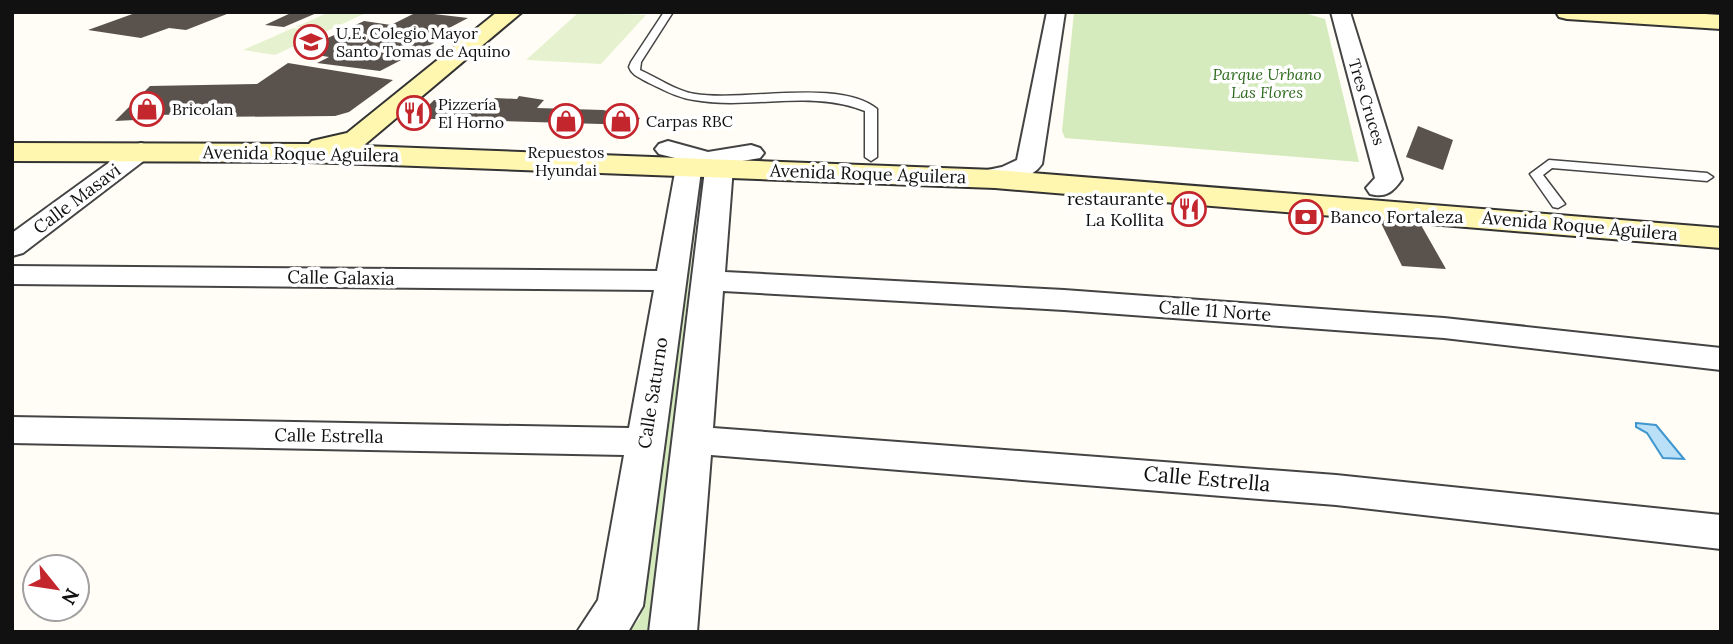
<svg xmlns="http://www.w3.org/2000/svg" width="1733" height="644" viewBox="0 0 1733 644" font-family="Lora,serif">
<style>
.green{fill:#d5ebbd}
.pitch{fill:#e6f2cf}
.water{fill:#b9e0f7;stroke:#3f96cf;stroke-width:2}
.building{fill:#5a524d}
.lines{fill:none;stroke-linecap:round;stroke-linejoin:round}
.lane-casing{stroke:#444;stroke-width:3}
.street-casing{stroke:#444;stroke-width:4}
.secondary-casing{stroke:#333;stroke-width:4}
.lane{fill:#fff;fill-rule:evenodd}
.street{fill:#fff;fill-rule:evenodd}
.secondary{fill:#fff6b0;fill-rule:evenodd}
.labels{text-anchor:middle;stroke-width:7;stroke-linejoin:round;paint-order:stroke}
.far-poi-label{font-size:16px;fill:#111;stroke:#fff;text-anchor:start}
.far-park-label{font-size:16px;font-style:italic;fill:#2f6b1f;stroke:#fff}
.far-street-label{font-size:16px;fill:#111;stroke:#fff}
.street-label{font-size:18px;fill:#111;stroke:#fff}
.poi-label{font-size:18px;fill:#111;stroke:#fff;text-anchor:end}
.near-street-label{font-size:21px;fill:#111;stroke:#fff}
</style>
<rect width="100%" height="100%" fill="#fffdf5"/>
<path class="green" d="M1074,12H1281L1308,14L1325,19L1359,162L1065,138L1062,131Z
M697,186L700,188L649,632H629L640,618L665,449Z"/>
<path class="pitch" d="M329,12H368L327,31L296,27Z
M579,12L646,15L601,64L526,60Z
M293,28L324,32L275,55L243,50Z"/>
<path class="water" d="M1636,423L1656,425L1684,459L1663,458L1647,433L1636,427Z"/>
<path class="building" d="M138,12H232L186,30L169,28L141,38L88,30Z
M293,12H319L284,27L265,25Z
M417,12L468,18L434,36V43L380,71L317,63L329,57L298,52L364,21L391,25Z
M288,63L393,80L349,112L335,116L207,117L212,113L161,115L155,119L115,121L150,86L257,84Z
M519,96L544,100L537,108L603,110L640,118L635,125L400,118L413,107H427L434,100L491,102L495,98L517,99Z
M1418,126L1453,140L1443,170L1406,157Z
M1380,221L1421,225L1446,269L1402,266Z"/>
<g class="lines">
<g class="lane-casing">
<path id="lane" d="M664,12H673L641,62L640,70C658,78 676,91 695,94C743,102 839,78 877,109V157L871,161L865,157V111C810,89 751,110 694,100C678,98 664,90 649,83C641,78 632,76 629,67L631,62Z
M1549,160L1707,173L1713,177L1707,181L1552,168L1543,175L1565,204L1558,208L1553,207L1530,174Z"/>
</g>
<g class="street-casing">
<path id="street" d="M1047,12H1065L1042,164C1030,182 992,190 973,185L969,179L973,173L1002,167L1017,160Z
M1331,12H1350L1402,179C1393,192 1386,198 1370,194L1366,188L1375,178Z
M668,141L708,152L751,145L760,148L764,153L760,158L730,163L733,167L725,272L1064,290L1444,318L1721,348V370L1444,338L1064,310L723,291L713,428L1336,475L1721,515V549L1336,505L711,455L697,632H649L705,170L701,171L643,606L628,632H577L598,600L624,455L12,443V417L629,428L654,290L12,284V266L657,271L676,167L683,160L659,154L655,149L659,144Z
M141,143L150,146L154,151L150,156L23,253L12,256V233L132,146Z"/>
</g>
<g class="secondary-casing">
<path id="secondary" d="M497,12H522L363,146L995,170L1721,228V248L995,188L309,162L12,161V143L309,144L312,141L347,133Z
M1556,12H1674L1721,15V29L1567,19L1559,17Z"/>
</g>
<use href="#lane" class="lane"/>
<use href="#street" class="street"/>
<use href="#secondary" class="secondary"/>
</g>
<defs>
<g id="school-ring" transform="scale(1.75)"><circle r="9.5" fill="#fff" stroke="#c4262e" stroke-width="1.5"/><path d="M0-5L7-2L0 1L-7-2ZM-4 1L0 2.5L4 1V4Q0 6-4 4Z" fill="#c4262e"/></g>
<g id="shop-ring" transform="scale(1.75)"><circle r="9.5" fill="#fff" stroke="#c4262e" stroke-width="1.5"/><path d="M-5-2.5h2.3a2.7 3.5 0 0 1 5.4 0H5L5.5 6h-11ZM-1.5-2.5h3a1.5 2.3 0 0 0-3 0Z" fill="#c4262e"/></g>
<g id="restaurant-ring" transform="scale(1.75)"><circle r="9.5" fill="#fff" stroke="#c4262e" stroke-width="1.5"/><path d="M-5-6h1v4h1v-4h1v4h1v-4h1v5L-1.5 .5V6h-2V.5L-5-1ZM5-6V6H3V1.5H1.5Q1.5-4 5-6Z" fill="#c4262e"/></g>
<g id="bank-ring" transform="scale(1.75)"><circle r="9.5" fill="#fff" stroke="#c4262e" stroke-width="1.5"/><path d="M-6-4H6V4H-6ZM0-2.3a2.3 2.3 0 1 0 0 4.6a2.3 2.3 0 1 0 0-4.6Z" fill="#c4262e"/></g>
</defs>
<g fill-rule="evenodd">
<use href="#school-ring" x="311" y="42"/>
<use href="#shop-ring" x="147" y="109"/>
<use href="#restaurant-ring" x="414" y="113"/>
<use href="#shop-ring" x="566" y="121"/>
<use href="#shop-ring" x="621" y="121"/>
<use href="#restaurant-ring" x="1189" y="209"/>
<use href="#bank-ring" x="1306" y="217"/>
</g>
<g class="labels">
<g class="far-poi-label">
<text x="336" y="39">U.E. Colegio Mayor<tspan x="336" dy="18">Santo Tomas de Aquino</tspan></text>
<text x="438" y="110">Pizzería<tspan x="438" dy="18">El Horno</tspan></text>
<text x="172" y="115">Bricolan</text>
<text x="646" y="127">Carpas RBC</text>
<text x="566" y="158" text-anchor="middle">Repuestos<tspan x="566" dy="18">Hyundai</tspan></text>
</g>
<g class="far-park-label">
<text x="1267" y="80">Parque Urbano<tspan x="1267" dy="18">Las Flores</tspan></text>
</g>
<g class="far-street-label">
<text transform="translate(1367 102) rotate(73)" y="6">Tres Cruces</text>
</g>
<g class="street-label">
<text transform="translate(301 154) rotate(1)" y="6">Avenida Roque Aguilera</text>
<text transform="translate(868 174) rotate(2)" y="6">Avenida Roque Aguilera</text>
<text transform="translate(77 199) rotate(-37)" y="6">Calle Masavi</text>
<text transform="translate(1580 226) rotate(5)" y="6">Avenida Roque Aguilera</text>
<text transform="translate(341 278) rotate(1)" y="6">Calle Galaxia</text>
<text transform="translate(1215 311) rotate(4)" y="6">Calle 11 Norte</text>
<text transform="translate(653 393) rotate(-81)" y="6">Calle Saturno</text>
<text transform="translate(329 436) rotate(1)" y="6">Calle Estrella</text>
</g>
<g class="poi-label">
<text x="1164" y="205">restaurante<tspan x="1164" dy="21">La Kollita</tspan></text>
<text x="1330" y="223" text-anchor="start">Banco Fortaleza</text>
</g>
<g class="near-street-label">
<text transform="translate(1207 479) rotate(5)" y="7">Calle Estrella</text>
</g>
</g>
<rect width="1733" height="644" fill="none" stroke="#111111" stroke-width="28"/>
<g transform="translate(56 588) rotate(120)"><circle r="33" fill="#ffffff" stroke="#a0a0a0" stroke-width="2"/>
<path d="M0-5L12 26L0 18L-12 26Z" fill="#c4262e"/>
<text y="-10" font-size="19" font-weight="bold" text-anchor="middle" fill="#111111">N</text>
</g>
</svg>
